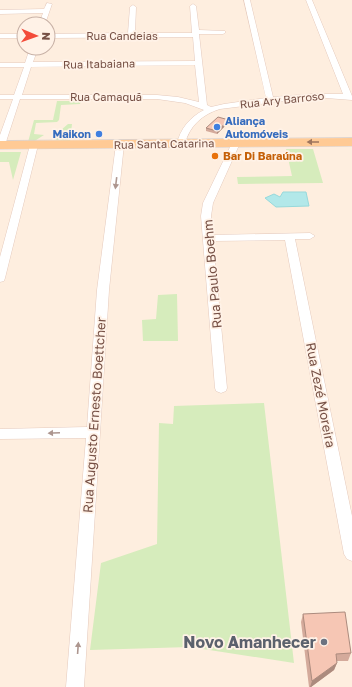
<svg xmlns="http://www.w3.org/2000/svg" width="352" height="687" viewBox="0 0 352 687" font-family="'Golos Text',sans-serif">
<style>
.green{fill:#d6ecbc}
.water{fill:#b2e8e9;stroke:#97d9db}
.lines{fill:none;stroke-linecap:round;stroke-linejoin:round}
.street-casing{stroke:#e5cabd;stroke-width:1}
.primary-casing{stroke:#dbd2cf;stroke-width:1}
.street{fill:#fff;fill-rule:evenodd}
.primary{fill:#ffca95;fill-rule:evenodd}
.wall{fill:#d4aa9b}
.shaded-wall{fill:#ac8b7e}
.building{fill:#f6c6b4;stroke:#ac8b7e}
.oneway{fill:#9f755d}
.oneway2{fill:#ad968f}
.shop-dot{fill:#3f7fe0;stroke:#fff2e7;stroke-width:1.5}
.food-dot{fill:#e8710a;stroke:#fff2e7;stroke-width:1.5}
.worship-dot{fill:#6b7280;stroke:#fff2e7;stroke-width:1.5}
.labels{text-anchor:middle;stroke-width:3.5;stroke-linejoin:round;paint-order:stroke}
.far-street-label{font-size:11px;fill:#765045;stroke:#fff2e7}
.far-shop-label{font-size:11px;font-weight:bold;fill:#366cbe;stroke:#fff2e7;text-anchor:start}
.far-food-label{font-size:11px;font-weight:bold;fill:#c56008;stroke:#fff2e7;text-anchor:start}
.street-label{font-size:13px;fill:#765045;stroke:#fff2e7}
.near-worship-label{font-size:16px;font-weight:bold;fill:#5b616d;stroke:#fff2e7;text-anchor:end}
</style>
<rect width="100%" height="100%" fill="#feeedf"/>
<path class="green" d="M57,101H81L80,104L61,105L59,120L57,122L36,123L34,134L44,135L33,142H28L34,120H53Z
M68,124H72L70,141L54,140V136Z
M286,149H313L323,183L238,184L237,177L292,176Z
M0,152H21L13,180L9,162H0Z
M177,294L178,341H143L142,320L156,319L158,295Z
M264,403L294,663L190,647L90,650L101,563L157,544L159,423L173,424L174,406Z"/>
<path class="water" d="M283,192H306L309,206L276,207L265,198L274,194L280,197Z"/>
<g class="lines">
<g class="street-casing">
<path id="street" d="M244,0H250L273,97L313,94H343L306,0H312L352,96V100L326,98L300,99L220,109C203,114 189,126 185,144L181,147L177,144C180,129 190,117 204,110L185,103L157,99H20L5,145L0,147V135L13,99H0V95H14L24,67H0V63H25L30,48H38L33,62L195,61L193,37L48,38V34L128,33L130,7L133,5L136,7L135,33H192L190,6L193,4L196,6L199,30L225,31V33L223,34H199L207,105L211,107L224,104L266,98ZM195,65L199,102L178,97L157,95H22L31,67Z
M47,3L52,4L45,24H39L43,13L0,14V10L44,9Z
M0,34H24V38H0Z
M236,140L240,143L213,203L211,216L213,235L310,233L315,236L310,239H295L352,516V561L347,559L344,554L285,240L213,241L227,388L226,391L221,393L216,391L215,388L201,216L203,203L232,143Z
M120,141L124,144L109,290L84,687H66L86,438L0,439V429L87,427L97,290L116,144Z
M34,142L38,145L5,278L4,281L0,282V257L30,145Z"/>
</g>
<g class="primary-casing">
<path id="primary" d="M352,138V146L0,149V141Z"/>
</g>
<use href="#street" class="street"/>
<use href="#primary" class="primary"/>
</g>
<path class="wall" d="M228,123L217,134L206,131V128Z
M303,614L351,653L348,661H337V663L334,670L311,687H309L301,622Z"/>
<path class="shaded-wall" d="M229,120L228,123L217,134V131Z
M337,663L334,670L311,687H310L312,681Z"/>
<path class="building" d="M218,117L229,120L217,131L206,128Z
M345,612L351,653L336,654L337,663L312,681L303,614Z"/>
<defs><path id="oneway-solid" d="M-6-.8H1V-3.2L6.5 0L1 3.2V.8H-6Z"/></defs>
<use class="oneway" href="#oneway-solid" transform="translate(313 142) rotate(180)"/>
<g class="oneway2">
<use href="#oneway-solid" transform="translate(116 183) rotate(97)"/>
<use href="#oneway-solid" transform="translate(54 433) rotate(178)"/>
<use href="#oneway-solid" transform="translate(78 648) rotate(-86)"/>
</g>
<g class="shop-dot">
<circle cx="217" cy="127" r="4"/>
<circle cx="99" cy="134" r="4"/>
</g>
<circle class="food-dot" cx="215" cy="156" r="4"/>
<circle class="worship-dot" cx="324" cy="642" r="4"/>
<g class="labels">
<g class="far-street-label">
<text x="122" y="40">Rua Candeias</text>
<text transform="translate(99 64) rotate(-1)" y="4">Rua Itabaiana</text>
<text x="106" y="101">Rua Camaquã</text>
<text transform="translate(282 100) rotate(-6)" y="4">Rua Ary Barroso</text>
<text transform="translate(164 144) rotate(-1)" y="4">Rua Santa Catarina</text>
</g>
<g class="far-shop-label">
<text x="225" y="125">Aliança<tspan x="225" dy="13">Automóveis</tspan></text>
<text x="91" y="138" text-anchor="end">Maikon</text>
</g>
<g class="far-food-label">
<text x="223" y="160">Bar Di Baraúna</text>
</g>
<g class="street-label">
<text transform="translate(212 274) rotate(-95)" y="5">Rua Paulo Boehm</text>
<text transform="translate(321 395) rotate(79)" y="5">Rua Zezé Moreira</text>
<text transform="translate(94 415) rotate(-86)" y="5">Rua Augusto Ernesto Boettcher</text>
</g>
<g class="near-worship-label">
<text x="316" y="648">Novo Amanhecer</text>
</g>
</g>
<g transform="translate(36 36) rotate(92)"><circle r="19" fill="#fff2e7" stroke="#c8b1a6"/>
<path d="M0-3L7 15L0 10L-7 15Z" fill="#f34b39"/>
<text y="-6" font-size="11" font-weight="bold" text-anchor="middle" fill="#765045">N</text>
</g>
</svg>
